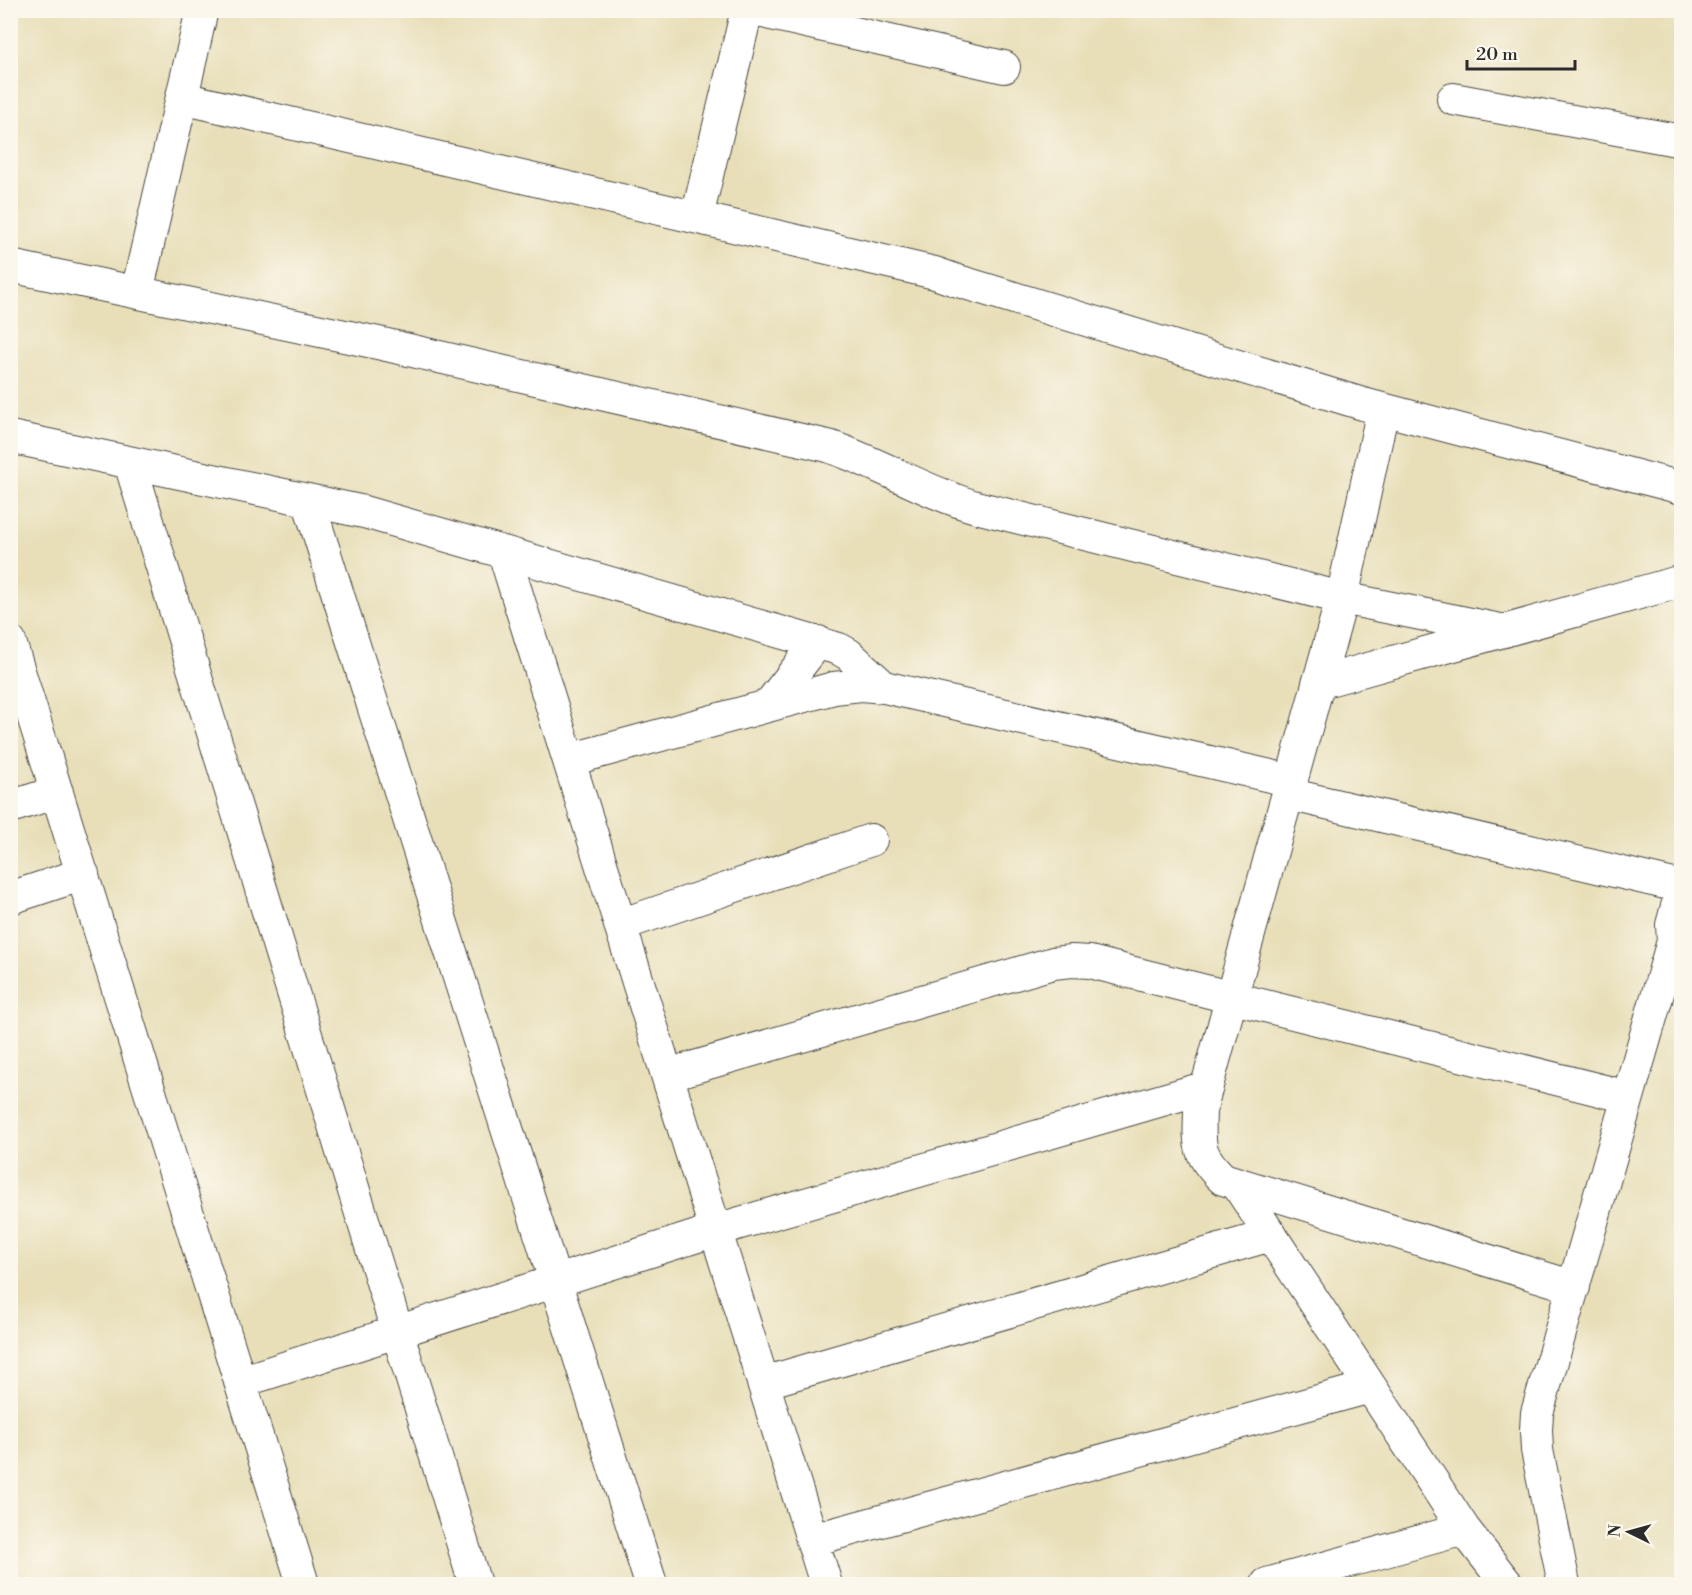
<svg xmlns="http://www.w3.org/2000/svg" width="1692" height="1595" viewBox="0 0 1692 1595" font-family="'Libre Bodoni',serif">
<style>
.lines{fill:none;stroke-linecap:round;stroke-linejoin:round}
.minor-casing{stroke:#474640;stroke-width:34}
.minor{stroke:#fff;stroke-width:32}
</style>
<rect width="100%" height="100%" fill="#fbf7ec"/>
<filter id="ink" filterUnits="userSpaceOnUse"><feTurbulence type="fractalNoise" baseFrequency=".0167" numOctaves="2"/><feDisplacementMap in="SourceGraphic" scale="12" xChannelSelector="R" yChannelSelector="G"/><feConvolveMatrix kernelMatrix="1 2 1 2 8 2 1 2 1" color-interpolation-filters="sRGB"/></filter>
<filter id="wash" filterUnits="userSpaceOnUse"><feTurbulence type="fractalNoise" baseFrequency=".008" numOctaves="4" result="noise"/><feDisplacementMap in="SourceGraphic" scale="24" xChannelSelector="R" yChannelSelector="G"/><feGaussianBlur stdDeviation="1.35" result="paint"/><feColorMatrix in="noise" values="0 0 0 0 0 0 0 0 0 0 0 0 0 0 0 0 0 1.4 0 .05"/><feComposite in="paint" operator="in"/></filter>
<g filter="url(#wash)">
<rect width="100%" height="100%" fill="#e8dfb9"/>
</g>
<g filter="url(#ink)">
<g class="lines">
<g class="minor-casing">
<path id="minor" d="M754,10L1004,67
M182,98L935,273L955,280L1363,404L1682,488
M1453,99L1682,141
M697,217L747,10
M10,266L378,343L828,446C879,463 925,492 976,507L1342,598L1505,631
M137,292L202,10
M1383,409L1342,598L1200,1111C1199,1145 1197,1154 1223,1179L1574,1287
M10,437L364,512L839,649L848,654L884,687
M130,463L475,1584
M308,500L651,1584
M504,553L826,1584
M10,642L303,1584
M1318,683L1682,581
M768,706L818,642
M569,760L834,688L861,685L884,687L1292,781
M1288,794L1682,887
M10,807L57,792
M1682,888L1672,925L1673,941L1682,954
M10,898L83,874
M620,925L871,840
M667,1075L1053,963L1072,961L1090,962L1628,1097
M1237,1184L1464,1529L1507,1584
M240,1382L716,1230L1207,1087
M763,1383L1271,1235
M812,1540L1370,1387
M1267,1584L1464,1529
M1564,1584L1537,1450L1536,1430L1537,1413L1673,941"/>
</g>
<use href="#minor" class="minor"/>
</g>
</g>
<rect width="1692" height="1595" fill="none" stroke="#fbf7ec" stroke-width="36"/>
<g transform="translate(1629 1532) rotate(275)" stroke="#fbf7ec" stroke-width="4.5" paint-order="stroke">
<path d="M0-4.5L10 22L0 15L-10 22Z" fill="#2b2b2b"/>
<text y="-9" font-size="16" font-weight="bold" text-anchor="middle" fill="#2b2b2b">N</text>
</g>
<path d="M1467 60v9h108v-9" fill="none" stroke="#2b2b2b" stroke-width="3"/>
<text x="1476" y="60" font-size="18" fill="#2b2b2b" stroke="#fbf7ec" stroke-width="4.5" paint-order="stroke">20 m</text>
</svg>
